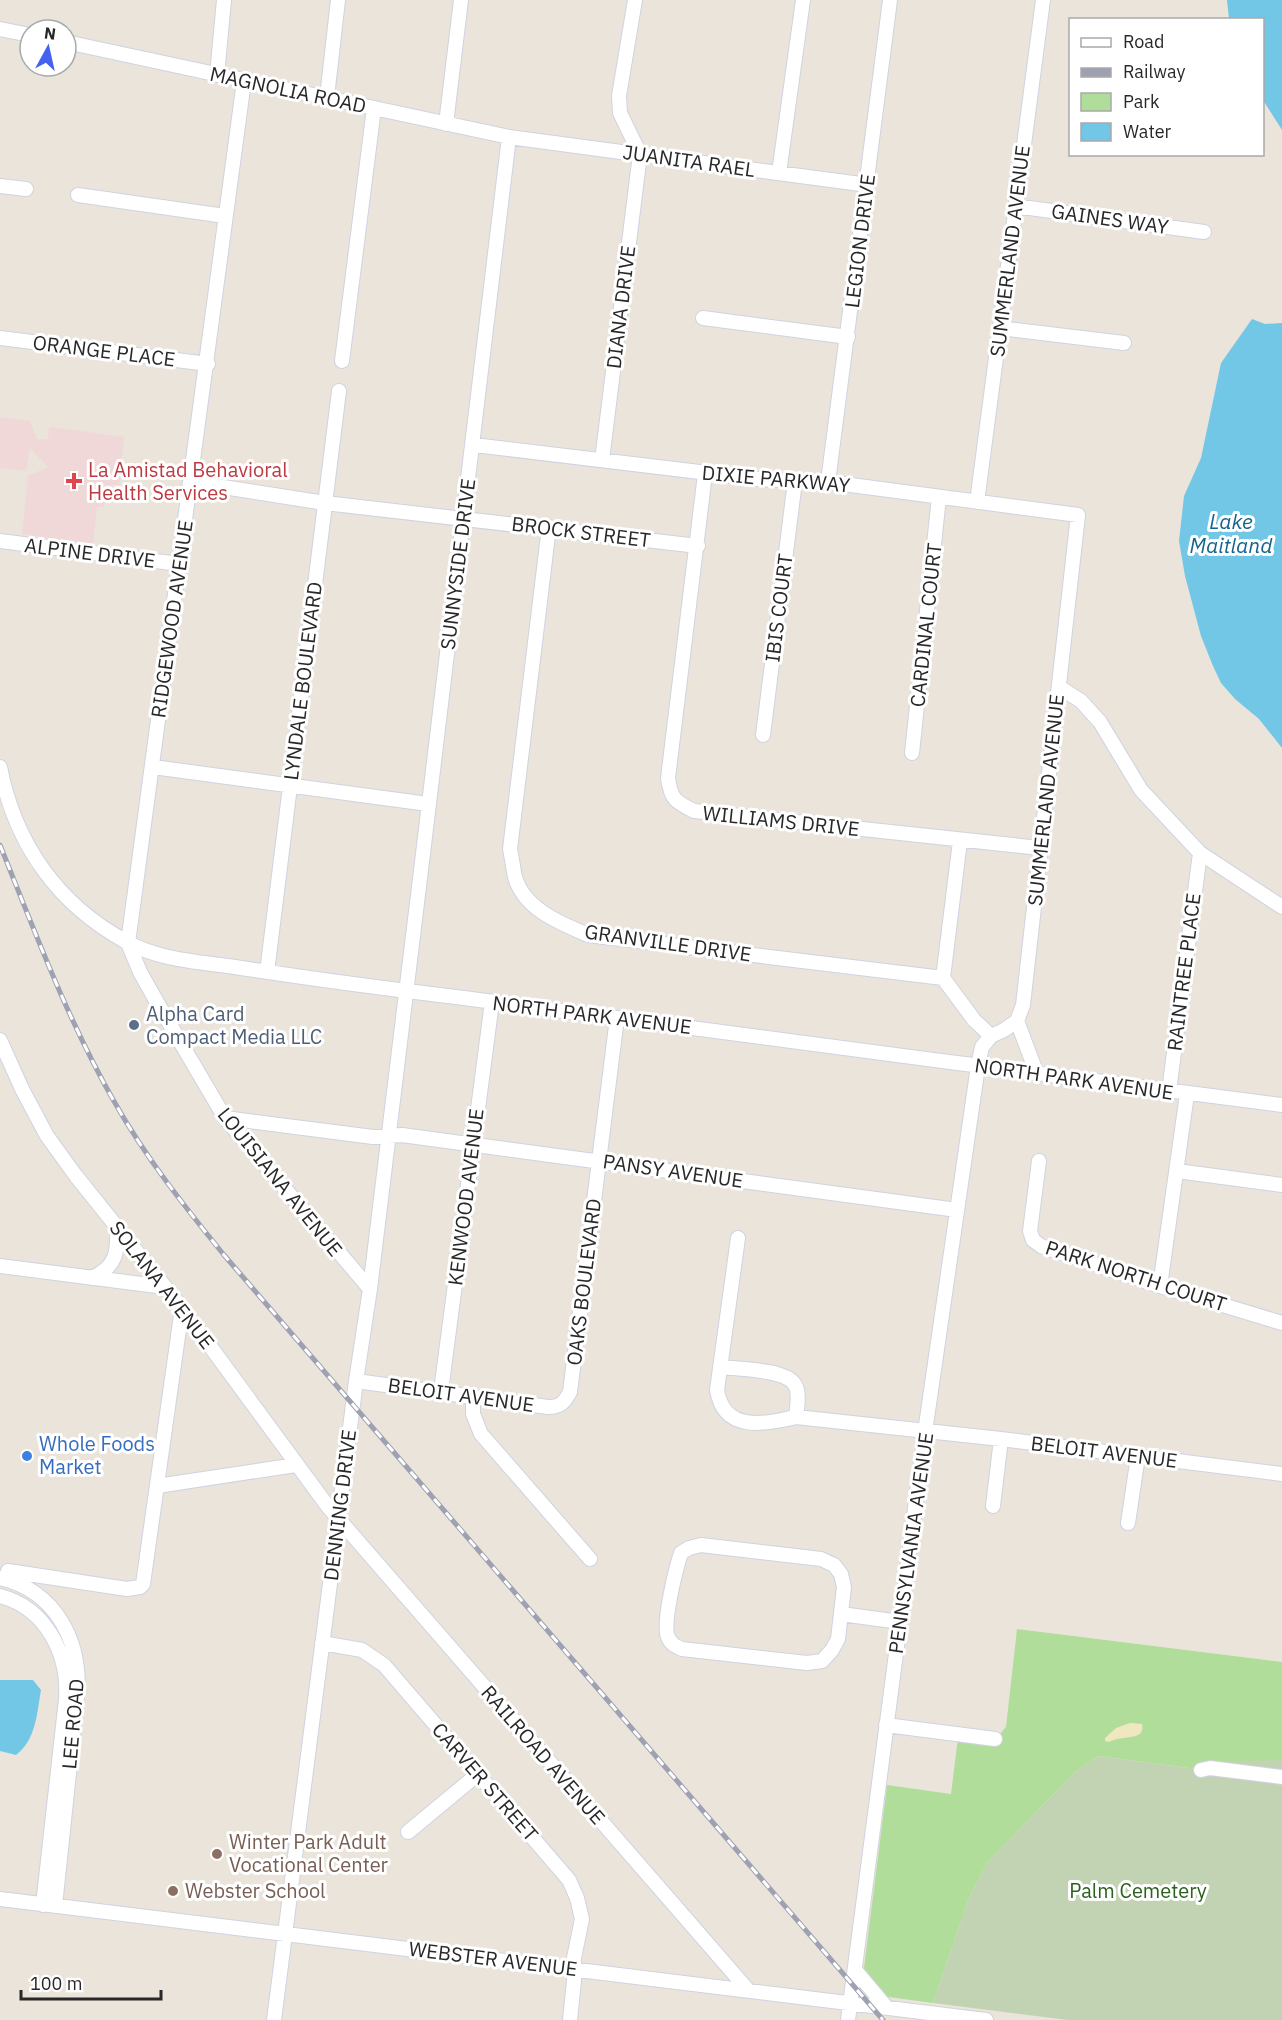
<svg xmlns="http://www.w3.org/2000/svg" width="1282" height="2020" viewBox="0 0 1282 2020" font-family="'IBM Plex Sans',sans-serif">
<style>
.medical{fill:#f0d8d9}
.green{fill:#b0de9a}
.sand{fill:#eee7bf}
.cemetery{fill:#c2d3b3}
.water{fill:#73c7e6}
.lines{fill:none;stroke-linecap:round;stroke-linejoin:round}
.minor-casing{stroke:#d0d3e0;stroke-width:16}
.minor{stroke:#fff;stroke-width:14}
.rail-casing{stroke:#9ea1b2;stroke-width:5}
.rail{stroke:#fff;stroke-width:3;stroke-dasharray:9;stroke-linecap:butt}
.health-dot{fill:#e0444e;stroke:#fff;stroke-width:2}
.service-dot{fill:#5c6f8a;stroke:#fff;stroke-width:2}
.shop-dot{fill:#3f7fe0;stroke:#fff;stroke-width:2}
.education-dot{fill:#8d6e63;stroke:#fff;stroke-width:2}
.labels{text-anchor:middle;stroke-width:6;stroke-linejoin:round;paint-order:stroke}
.street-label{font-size:20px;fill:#282828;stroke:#fff}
.health-label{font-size:20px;fill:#be3a42;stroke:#fff;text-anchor:start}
.service-label{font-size:20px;fill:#4e5e75;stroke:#fff;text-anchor:start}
.shop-label{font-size:20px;fill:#366cbe;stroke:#fff;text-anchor:start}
.education-label{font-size:20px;fill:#785e54;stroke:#fff;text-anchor:start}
.park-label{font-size:20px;fill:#2b601e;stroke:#fff}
.water-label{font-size:21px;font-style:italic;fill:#15648f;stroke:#fff}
</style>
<rect width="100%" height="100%" fill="#eae4db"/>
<path class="medical" d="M0,417L30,421L37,439H48L49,427L124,437L119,485H107L104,507H97L93,544L22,534L28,476L48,467L30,448L26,471L0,468Z"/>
<path class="green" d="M1017,1629L1282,1662V1760L1196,1769L1099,1756L1075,1772L988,1862L970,1896L933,2003L881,1996L863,1976L887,1785L951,1794L958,1738L999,1735L1006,1727Z"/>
<path class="sand" d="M1130,1723L1142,1724C1146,1742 1123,1734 1109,1742L1105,1741V1738L1116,1728Z"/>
<path class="cemetery" d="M1099,1756L1196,1769L1209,1762L1282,1760V2020H1068L933,2003L970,1896L988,1862L1075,1772Z"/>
<path class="water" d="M1227,0H1282V130L1263,100L1262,20L1229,19Z
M1252,319L1265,324L1282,323V748L1259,719L1235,699L1221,683L1213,666L1201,636L1185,576L1179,541L1184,496L1201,458L1221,363Z
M0,1680H33L41,1690C37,1713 36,1740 16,1755L0,1751Z"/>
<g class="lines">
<g class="minor-casing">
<path id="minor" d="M0,29L30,35
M66,42L509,137L868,185
M217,75L224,0
M327,97L338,0
M446,124L461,0
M779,173L803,0
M0,186L26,189
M78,195L225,216
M1015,206L1204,232
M703,318L848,337
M1000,328L1124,343
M0,338L208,364
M342,361L374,108
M474,445L758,479L828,482L1078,515L1023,1005L1017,1021L1004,1030L991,1036L982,1047L978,1066L925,1432L848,2020
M602,460L640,154L620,113L619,96L635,0
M705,474L668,778C671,800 676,802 694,811L1040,848
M191,482L325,503L698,546
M828,482L890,0
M977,502L1043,0
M549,527L510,849C512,858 513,868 515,877C524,909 560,923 588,935L943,978
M0,541L179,564
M1059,687L1081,701L1100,722L1141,790L1200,853L1282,907
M763,735L795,481
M912,753L939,497
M0,767C15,844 58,905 127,942C159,960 200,962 235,967C311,979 388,989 464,998C737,1033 1009,1071 1282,1105
M153,767L428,804
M960,841L943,978L974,1020L991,1036
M128,943L244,81
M128,943L140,972L158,1004L225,1118L370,1289
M267,972L339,391
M1017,1021L1037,1074
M0,1040L22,1089L47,1136L76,1176L182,1308L329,1508L748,1990
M1169,1091L1200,853
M225,1118L373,1137L402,1135L957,1210
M1039,1161L1030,1231L1033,1240L1041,1246L1160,1286L1282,1323
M1177,1171L1282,1185
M738,1238L717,1390C724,1433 764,1424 796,1417L1001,1439L1282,1474
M0,1266L165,1287
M92,1278C117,1266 118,1252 117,1226
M1160,1286L1187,1094
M720,1367C737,1369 787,1369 795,1385C800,1393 797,1407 796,1417
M356,1381L548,1407C560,1407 564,1403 570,1392L617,1018
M441,1391L492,1002
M473,1396V1414L481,1434L590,1559
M157,1486L296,1465
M993,1506L1001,1439
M1128,1523L1138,1456
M701,1545L821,1559L834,1565L841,1574L844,1587L838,1639L832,1650L822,1661L807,1663L682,1649C675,1646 671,1644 668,1637C662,1624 676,1568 681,1553L689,1548Z
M8,1571L127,1589L140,1587L143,1584L182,1308
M0,1578C57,1591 82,1643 77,1697L55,1906
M0,1596C46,1608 69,1654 66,1699L43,1905
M841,1614L900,1622
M322,1643L362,1650L384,1665L569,1880L577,1898L582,1919L574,1958V1981L570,2020
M886,1725L995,1739
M1201,1770L1210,1768L1282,1777
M408,1832L478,1774
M0,1899L986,2020
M855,1970L887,2008
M274,2020L356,1381L370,1289C416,905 465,521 509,137"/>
</g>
<use href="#minor" class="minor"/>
<g class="rail-casing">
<path id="rail" d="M0,845C35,932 68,1021 115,1103C146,1158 185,1207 224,1255L883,2020"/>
</g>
<use href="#rail" class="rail"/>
</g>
<path class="health-dot" d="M71 472h6v6h6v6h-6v6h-6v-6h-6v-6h6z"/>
<circle class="service-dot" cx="134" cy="1025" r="6"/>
<circle class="shop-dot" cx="27" cy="1456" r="6"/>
<g class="education-dot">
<circle cx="217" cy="1854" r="6"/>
<circle cx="173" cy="1891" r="6"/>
</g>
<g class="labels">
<g class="street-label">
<text transform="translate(288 90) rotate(12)" y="7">MAGNOLIA ROAD</text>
<text transform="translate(689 161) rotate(8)" y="7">JUANITA RAEL</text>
<text transform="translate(1110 219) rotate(8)" y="7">GAINES WAY</text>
<text transform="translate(860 241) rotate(-83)" y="7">LEGION DRIVE</text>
<text transform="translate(1010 251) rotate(-83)" y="7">SUMMERLAND AVENUE</text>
<text transform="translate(621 307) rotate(-83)" y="7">DIANA DRIVE</text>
<text transform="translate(104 351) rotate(7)" y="7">ORANGE PLACE</text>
<text transform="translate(776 479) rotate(5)" y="7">DIXIE PARKWAY</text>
<text transform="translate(581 532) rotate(7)" y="7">BROCK STREET</text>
<text transform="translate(90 553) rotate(7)" y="7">ALPINE DRIVE</text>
<text transform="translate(458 564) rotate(-83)" y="7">SUNNYSIDE DRIVE</text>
<text transform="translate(779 608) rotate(-83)" y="7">IBIS COURT</text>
<text transform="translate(172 619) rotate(-82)" y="7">RIDGEWOOD AVENUE</text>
<text transform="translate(926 625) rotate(-84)" y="7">CARDINAL COURT</text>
<text transform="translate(303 681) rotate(-83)" y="7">LYNDALE BOULEVARD</text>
<text transform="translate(1046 800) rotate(-84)" y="7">SUMMERLAND AVENUE</text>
<text transform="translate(781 821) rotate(6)" y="7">WILLIAMS DRIVE</text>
<text transform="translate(668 943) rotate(8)" y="7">GRANVILLE DRIVE</text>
<text transform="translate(1184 972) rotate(-83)" y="7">RAINTREE PLACE</text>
<text transform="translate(592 1015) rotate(7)" y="7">NORTH PARK AVENUE</text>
<text transform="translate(1074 1079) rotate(8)" y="7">NORTH PARK AVENUE</text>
<text transform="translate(673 1171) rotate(8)" y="7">PANSY AVENUE</text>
<text transform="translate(280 1182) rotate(51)" y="7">LOUISIANA AVENUE</text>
<text transform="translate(466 1197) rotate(-83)" y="7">KENWOOD AVENUE</text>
<text transform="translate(1136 1276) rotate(18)" y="7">PARK NORTH COURT</text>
<text transform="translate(584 1282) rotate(-83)" y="7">OAKS BOULEVARD</text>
<text transform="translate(162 1285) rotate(52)" y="7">SOLANA AVENUE</text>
<text transform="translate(461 1395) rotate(8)" y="7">BELOIT AVENUE</text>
<text transform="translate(1104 1452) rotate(7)" y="7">BELOIT AVENUE</text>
<text transform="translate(340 1505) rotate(-83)" y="7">DENNING DRIVE</text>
<text transform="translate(911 1543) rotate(-82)" y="7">PENNSYLVANIA AVENUE</text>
<text transform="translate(73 1724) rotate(-85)" y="7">LEE ROAD</text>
<text transform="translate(543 1755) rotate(49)" y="7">RAILROAD AVENUE</text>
<text transform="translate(485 1782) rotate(49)" y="7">CARVER STREET</text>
<text transform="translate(493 1959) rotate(7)" y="7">WEBSTER AVENUE</text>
</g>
<g class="health-label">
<text x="88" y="477">La Amistad Behavioral<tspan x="88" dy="23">Health Services</tspan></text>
</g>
<g class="service-label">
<text x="146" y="1021">Alpha Card<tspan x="146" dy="23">Compact Media LLC</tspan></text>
</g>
<g class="shop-label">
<text x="39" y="1451">Whole Foods<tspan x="39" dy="23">Market</tspan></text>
</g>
<g class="education-label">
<text x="229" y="1849">Winter Park Adult<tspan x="229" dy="23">Vocational Center</tspan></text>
<text x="185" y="1898">Webster School</text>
</g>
<g class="park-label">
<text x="1138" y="1898">Palm Cemetery</text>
</g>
<g class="water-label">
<text x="1231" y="529">Lake<tspan x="1231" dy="24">Maitland</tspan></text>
</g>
</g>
<rect x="1069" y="18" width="195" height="138" fill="#ffffff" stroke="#a9a9a9" stroke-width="1.5"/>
<rect x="1081" y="38" width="30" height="9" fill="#ffffff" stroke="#a9a9a9" stroke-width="1.5"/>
<text x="1123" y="48" font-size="18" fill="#282828">Road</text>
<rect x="1081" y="68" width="30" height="9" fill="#9ea1b2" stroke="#a9a9a9" stroke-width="1.5"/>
<text x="1123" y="78" font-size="18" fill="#282828">Railway</text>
<rect x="1081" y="93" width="30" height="18" fill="#b0de9a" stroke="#a9a9a9" stroke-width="1.5"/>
<text x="1123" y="108" font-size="18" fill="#282828">Park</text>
<rect x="1081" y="123" width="30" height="18" fill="#73c7e6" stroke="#a9a9a9" stroke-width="1.5"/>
<text x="1123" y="138" font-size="18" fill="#282828">Water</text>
<g transform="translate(48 48) rotate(8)"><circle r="28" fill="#ffffff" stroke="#a9a9a9" stroke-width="1.5"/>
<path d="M0-4.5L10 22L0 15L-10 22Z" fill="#4462ee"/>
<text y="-9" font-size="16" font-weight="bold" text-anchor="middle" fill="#282828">N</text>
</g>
<path d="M21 1990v9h140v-9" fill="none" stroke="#282828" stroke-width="3"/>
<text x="30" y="1990" font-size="18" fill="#282828" stroke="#ffffff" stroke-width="4.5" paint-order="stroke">100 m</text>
</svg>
